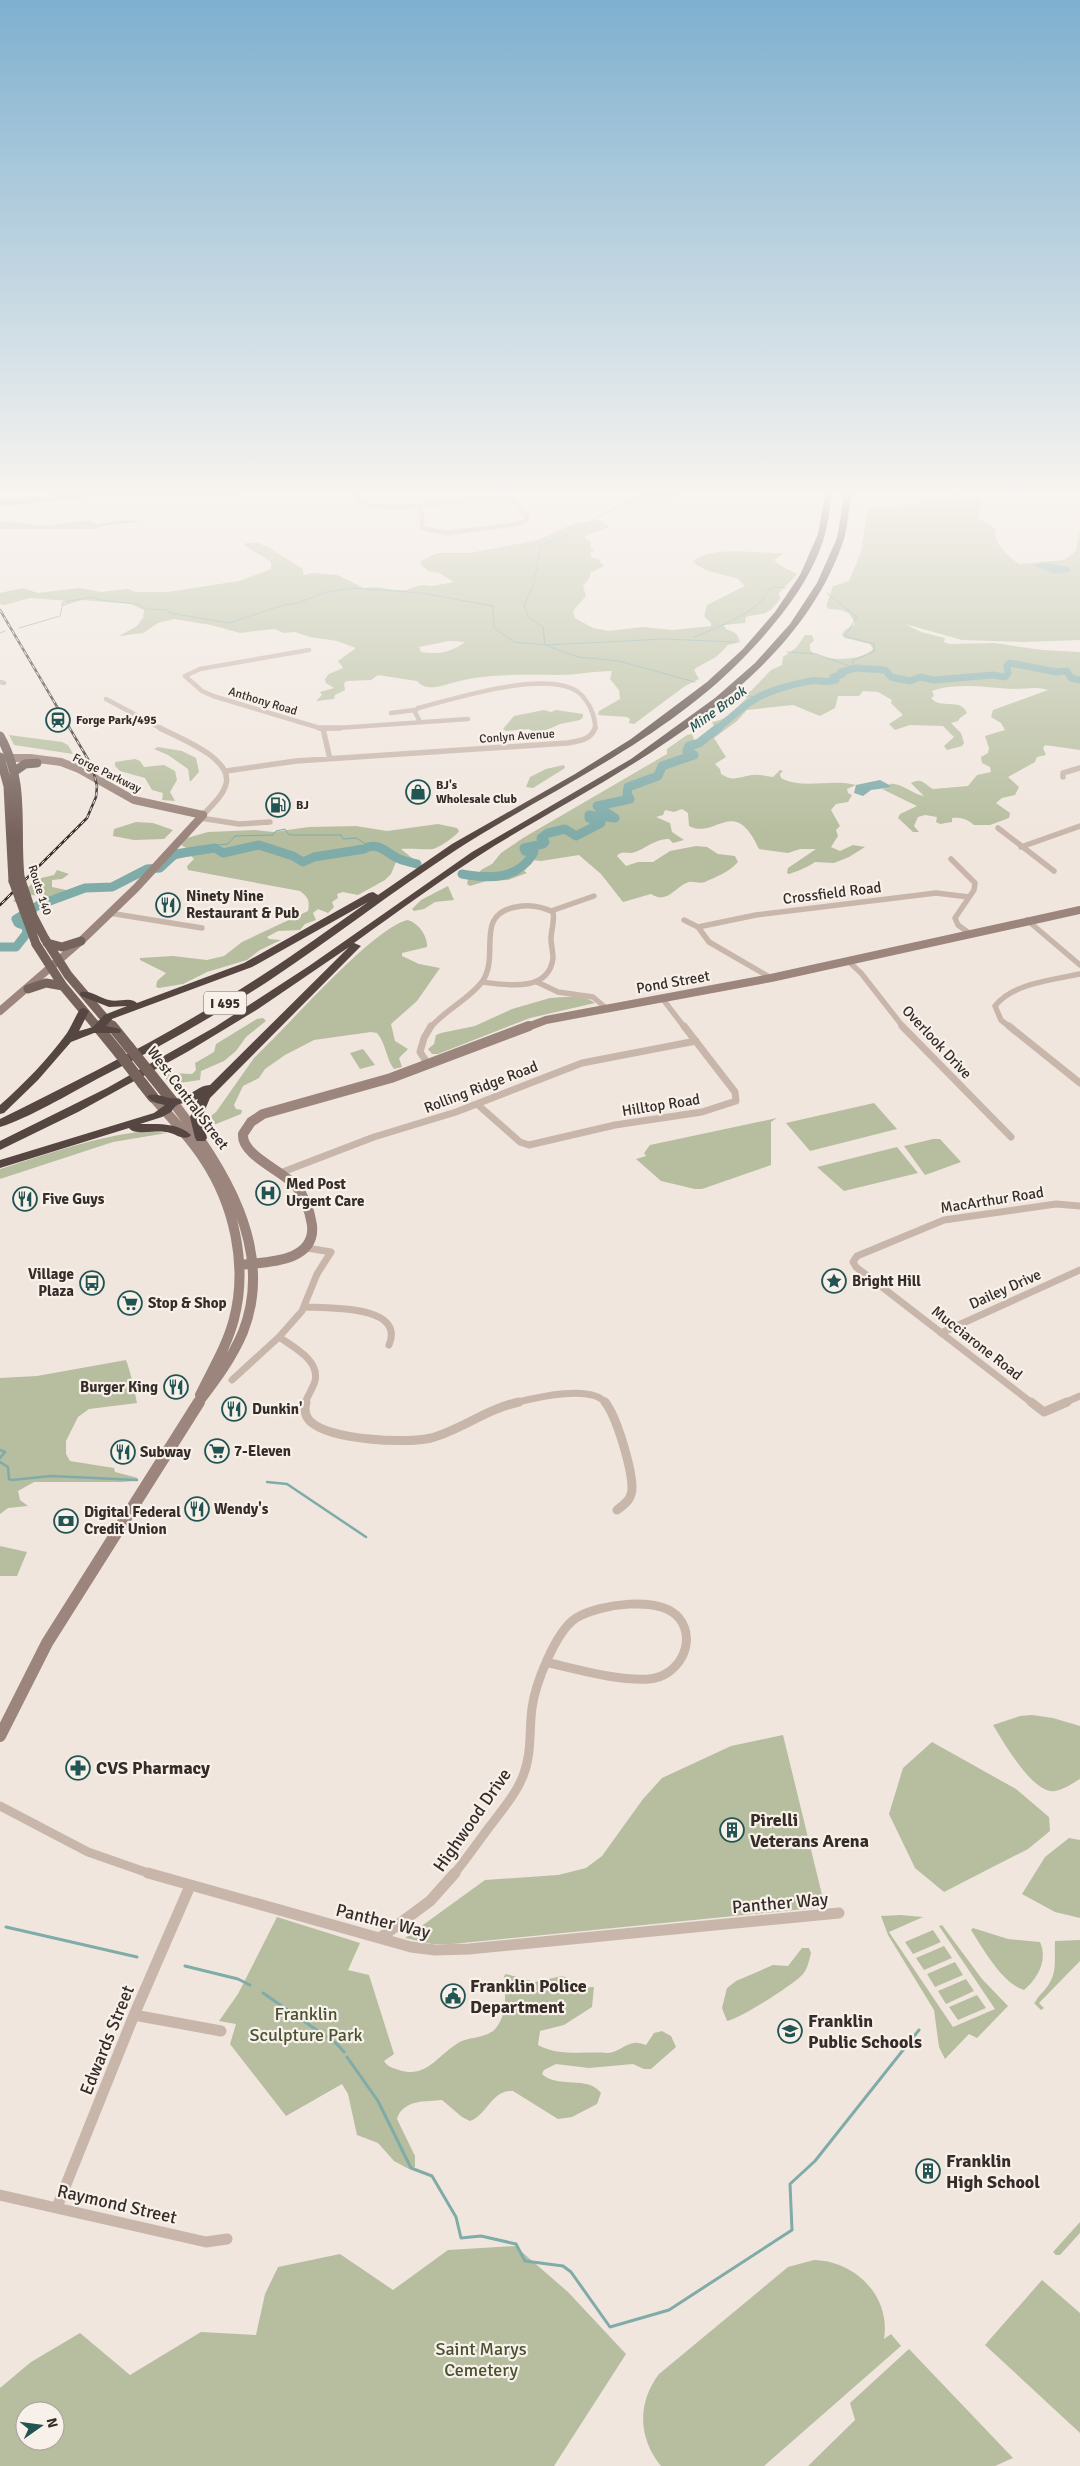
<svg xmlns="http://www.w3.org/2000/svg" width="1080" height="2466" viewBox="0 0 1080 2466" font-family="Signika,sans-serif">
<style>
.green{fill:#b6be9f;fill-rule:evenodd}
.water{fill:#7faba9}
.lines{fill:none;stroke-linecap:round;stroke-linejoin:round}
.stream-far2{stroke:#7faba9;stroke-width:1}
.stream-far1{stroke:#7faba9;stroke-width:2.5}
.stream{stroke:#7faba9;stroke-width:3}
.river-far1{stroke:#7faba9;stroke-width:7}
.river{stroke:#7faba9;stroke-width:9}
.street-far4{stroke:#c8b6ab;stroke-width:4.5}
.street-far3{stroke:#c8b6ab;stroke-width:5.5}
.street-far2{stroke:#c8b6ab;stroke-width:7}
.street-far1{stroke:#c8b6ab;stroke-width:9}
.street{stroke:#c8b6ab;stroke-width:11}
.secondary-far3{stroke:#9b857c;stroke-width:6}
.secondary-far2{stroke:#9b857c;stroke-width:8}
.secondary-far1{stroke:#9b857c;stroke-width:10}
.secondary{stroke:#9b857c;stroke-width:12}
.primary-far1{stroke:#76635c;stroke-width:9}
.primary{stroke:#76635c;stroke-width:11}
.highway{fill:#564641;fill-rule:evenodd}
.rail-casing{stroke:#362c29;stroke-width:2.5}
.rail{stroke:#f8f1ea;stroke-width:1;stroke-dasharray:4;stroke-linecap:butt}
.primary-bridge-far1{stroke:#76635c;stroke-width:9}
.primary-bridge{stroke:#76635c;stroke-width:11}
.labels{text-anchor:middle;stroke-width:4.5;stroke-linejoin:round;paint-order:stroke}
.far-street-label{font-size:12px;fill:#362c29;stroke:#f8f1ea}
.far-poi-label{font-size:12px;font-weight:bold;fill:#362c29;stroke:#f8f1ea;text-anchor:start}
.far-water-label{font-size:14px;font-style:italic;fill:#225453;stroke:#f8f1ea}
.shield{fill:#f8f1ea;stroke:#706763;stroke-width:1}
.shield-label{font-size:14px;font-weight:bold;fill:#362c29}
.street-label{font-size:15px;fill:#362c29;stroke:#f8f1ea}
.poi-label{font-size:15px;font-weight:bold;fill:#362c29;stroke:#f8f1ea;text-anchor:start}
.near-poi-label{font-size:18px;font-weight:bold;fill:#362c29;stroke:#f8f1ea;text-anchor:start}
.near-street-label{font-size:18px;fill:#362c29;stroke:#f8f1ea}
.near-park-label{font-size:18px;fill:#48522f;stroke:#f8f1ea}
</style>
<rect width="100%" height="100%" fill="#f0e6de"/>
<path class="green" d="M652,491H689C672,500 647,507 631,497Z
M959,495L975,496L982,500L977,518L995,528C994,545 1007,555 1019,564L1064,560L1076,551L1080,528V640L1022,642L962,640L905,624L921,632L945,638L944,642L949,644L994,643L1042,650L1080,652V750L1045,745L1043,748L1046,755L1037,757L1035,762L1008,777L1019,787L1015,795L1002,798L996,803L1010,813L1009,818L990,825H974C967,819 961,817 952,818V822L940,824L936,822L937,817L925,815L918,817L914,826L919,832H913L898,818L900,814L917,806L882,789L893,787L889,784C902,782 911,794 924,796L911,783C922,777 924,784 933,789L968,786L977,775L991,772L990,767L982,763L981,757L988,753L989,748L985,736L1005,730L1001,723L991,717L993,710L1048,690C1037,686 1025,689 1013,689C987,688 958,682 932,691L934,696L931,698C941,710 960,697 967,713L960,718L958,721L951,723L961,733L964,743L962,746L947,750L944,746L954,737L943,726L910,725L895,730L889,724L903,715L891,703L892,700L878,692L863,691L859,696H838L835,708L820,716L793,705L747,710L737,721L714,738L726,757L715,764L720,769L721,774C733,782 739,777 752,775C759,774 766,776 773,777L780,770L783,771L780,774L781,778C802,790 833,778 856,785L847,789L848,793L852,795L848,802L836,804L831,810L840,826L836,830L838,836L831,847L840,851L853,845L865,847L849,857L834,863L815,862C810,866 796,872 789,874L787,873L788,868L816,849H800L788,853L759,849C734,794 716,840 689,826L688,813L682,809L674,812L665,810L663,815L656,817L670,823L672,832L684,840L673,843L669,839C657,838 646,848 635,852C628,855 622,849 617,856L626,866L638,862H653L670,851L696,846L707,847L718,854L735,856L738,862C729,872 716,877 705,882C700,884 694,881 689,882C675,886 668,905 651,894L623,902L601,874L579,855L541,861L531,860L526,862L523,870L527,873L508,880L486,881L470,886L467,884L468,879L459,874L478,875L481,870L492,864L501,853L523,838L667,754V749L687,735L692,734L694,740H699L714,726L712,722C730,719 734,709 747,698L741,695L751,691L771,670L782,665L783,657L796,648L805,635H812L814,641L810,644V650C820,662 862,662 873,649L870,644L845,638L842,635L845,630L855,624C850,610 843,610 829,609L826,606L833,586L849,581L861,552L868,509L913,505L940,497Z
M128,520L144,522L114,524L93,529H0V521L51,526L76,521H89L97,524Z
M600,520L610,527L587,535L584,538L591,542L590,547L594,551L590,553L592,558L598,559L604,566L590,573V577L583,586L586,596L573,611L575,618L593,628L608,631L643,627L673,630L711,626V623L704,616L707,605L745,586L738,579L706,570L694,563L693,561C716,545 754,554 780,553L783,554L774,560L781,566L797,574L779,593L780,599C765,619 765,611 746,617L745,623L724,625L726,629C734,632 738,633 740,642L728,645L716,657L696,668L694,670L699,679L685,686L634,724L629,723L630,719L627,717L598,715L599,711L620,699L619,690L610,679L612,671C594,671 576,675 559,675C525,675 489,673 456,682C442,685 428,693 417,681L378,675L371,680L347,681L344,683L345,690L335,695L334,699L316,701L322,695L320,692L334,688L326,683L325,679L329,674L343,668L338,661L356,648L337,641L310,637L295,632L284,633L274,629L240,633L211,625L174,619L158,623L143,633L119,636L137,626L143,618L144,610L131,604L82,600L63,606L61,605L68,601L30,598L4,605L0,604V593L23,588L38,593L79,588L101,592L128,589L136,592H168L239,581L271,569V562L244,545L246,543H258L268,547L303,569V574L306,575L312,573L337,575L364,588L375,587L396,590H406L421,585L433,586L454,582L439,573L428,571L421,565V561L437,553H470L538,540L573,524ZM449,641L465,642C451,652 439,655 421,652L419,647Z
M544,710L551,712L556,710L583,714V717L580,720L560,724L542,732L534,733L529,729L506,731L503,729L514,716Z
M9,735L62,742L68,745L73,754L14,745Z
M158,747L182,751L196,758L199,772L190,782L188,769L168,755L154,749Z
M135,759L140,761L144,767L164,765L175,771L177,780L170,792L175,801L162,800L163,793L152,790L145,778L120,771L115,766V762Z
M564,765L565,768L533,788L526,787L530,777L546,769Z
M136,822L153,823L173,830L164,839L134,840L113,836L114,829Z
M438,824L457,828L459,831C455,837 440,847 433,849C426,850 410,848 401,849L418,863L396,862L391,874L385,880L358,895L343,892L337,894L338,898L332,902L334,907L328,913L318,909L313,913L316,920L305,924L300,930L278,931L267,937L269,939L281,940L260,950L247,960L207,972L183,984L159,988L156,987L157,981L166,973L140,960V958L173,956L207,960L224,956L242,942L308,911C310,901 308,897 300,891L188,870L187,866L194,859L191,856L164,862L174,853L188,849L181,845L187,838L208,832L255,830L273,832L309,827L356,826L387,831Z
M57,870L69,874L62,879L52,880V887L76,892L55,898L32,895L17,903L13,901L37,879L54,875Z
M448,886L454,900L435,902L424,909L414,911L412,909L421,900Z
M408,920C418,923 428,936 427,947L402,953V956L419,964L440,968L417,1001L391,1024L395,1041L408,1049L399,1058L402,1067L394,1069C386,1059 386,1043 377,1033L371,1032L314,1040L285,1055L265,1069L259,1078L243,1086L234,1105L236,1109L242,1110L241,1114L216,1124H210L207,1119L216,1112L254,1058L267,1045C295,1018 376,926 408,920Z
M550,998C563,997 584,994 595,1003L530,1018L438,1054H432L428,1049L434,1044L436,1035L441,1033L475,1026L512,1009Z
M263,1018L266,1021L246,1037L236,1051L224,1061L201,1071L200,1080L172,1084L166,1079L168,1073L192,1074L196,1070L195,1063L214,1052L216,1044L257,1019Z
M363,1049L375,1065L360,1069L350,1053Z
M874,1103L897,1129L810,1151L786,1123Z
M777,1118L771,1122V1165L702,1189H695L661,1181L636,1159L646,1156L644,1153L650,1145Z
M147,1131L167,1133L113,1142L0,1179V1169C48,1154 96,1136 147,1131Z
M933,1139H940L961,1162L925,1175L904,1146Z
M897,1147L918,1173L844,1191L817,1167Z
M126,1360C130,1370 135,1392 137,1403L89,1409L78,1417L66,1441V1454L70,1461L114,1468L115,1472L138,1478L134,1481L122,1482H34L18,1491L20,1500L28,1506L8,1508L0,1514V1378L37,1376Z
M0,1546L27,1552L17,1576H0Z
M1032,1715L1053,1718L1080,1726V1779C1073,1783 1063,1790 1055,1791C1033,1795 1003,1741 993,1725L1020,1716Z
M783,1735L825,1907L452,1944H432L405,1938L485,1880L558,1875L586,1868L602,1856L643,1799L662,1778L731,1746Z
M932,1742L1016,1789L1049,1817L1050,1831L1028,1849L944,1892L915,1868L889,1814L903,1768Z
M1069,1838L1080,1840V1918L1055,1912L1022,1894L1045,1857Z
M900,1915L923,1917L889,1932L953,2027L995,2009L939,1926L942,1925L982,1979L1008,2006L977,2038L969,2034L945,2059L939,2047L934,2010L888,1935L881,1916Z
M277,1917L360,1943L348,1970L369,1975L394,2054L384,2061C388,2067 392,2068 399,2070C426,2079 437,2056 458,2043C469,2036 487,2039 496,2028C508,2013 505,1994 504,1976L506,1974L535,1982L562,1976L569,1979L579,1988L594,1987L592,2007L564,2025L540,2031L538,2045C560,2057 585,2051 608,2053C617,2053 625,2044 634,2043C637,2042 642,2044 646,2045L654,2033L662,2031L671,2036L676,2047L651,2069H644L633,2064L589,2068L556,2064L544,2070L542,2074C558,2089 588,2075 601,2093L597,2104L572,2117L558,2119L513,2091C492,2089 488,2114 470,2121L462,2117L442,2100C426,2102 403,2099 397,2119L415,2156V2167L409,2169L394,2161L378,2143L357,2135L348,2094L342,2084L286,2116L230,2044L236,2024L219,2021L238,1994Z
M973,1928L1008,1939L1040,1942C1048,1960 1038,1978 1024,1990C1002,1983 984,1950 971,1930Z
M933,1930L941,1942L913,1954L905,1942Z
M1080,1940V1961L1039,2003L1044,2008L1041,2010L1034,2003C1037,2001 1036,1999 1040,1995C1059,1976 1054,1965 1055,1941Z
M944,1946L952,1958L924,1970L916,1958Z
M802,1948H809L811,1953C809,1960 808,1968 803,1974C795,1984 736,2021 727,2021L722,2008L727,1988L736,1981L773,1965L788,1966Z
M955,1962L963,1975L935,1987L927,1974Z
M966,1979L974,1991L946,2004L938,1991Z
M977,1995L986,2008L958,2020L949,2007Z
M1080,2222V2233L1060,2255H1056L1053,2252Z
M515,2246L568,2292L626,2354L554,2466H0V2388L31,2362L80,2333L130,2375L201,2332L256,2335L265,2294L278,2267L340,2254L393,2290L448,2250ZM25,2411H55V2441H25Z
M814,2260C856,2261 891,2297 884,2339L891,2334L901,2346L764,2466H661C638,2438 637,2403 659,2374L788,2267Z
M1042,2280L1080,2313V2433L985,2345Z
M909,2349L1013,2458L995,2466H808L855,2420L850,2403Z"/>
<path class="water" d="M1045,563L1069,567L1070,572L1055,574L1033,565Z
M880,780L893,787L871,790L863,796L854,793L856,785Z"/>
<g class="lines">
<path class="stream-far2" d="M663,491L612,509L582,527L541,546L533,587L524,605L528,617L543,627L545,645L664,639L736,642
M827,593L857,617L845,636L874,644L875,651L852,661L856,668
M19,628L60,616L63,602L94,597L100,600L137,604L146,609L168,610L169,613L229,623L284,605L298,603L323,593L352,588L421,593L493,606L494,628L514,642L545,645L578,657L619,661L695,682
M0,633L5,631
M694,637C715,628 738,620 756,606C771,594 763,584 785,588
M787,652L816,654L855,668
M740,693L756,698
M215,848L216,845L228,844L235,836L273,835L276,831L285,829L289,835H341L343,839L356,838L369,846"/>
<path class="stream-far1" d="M0,1450L5,1452L0,1458
M0,1462L8,1467L9,1479L12,1480L51,1476L137,1480
M267,1482L287,1484L366,1537"/>
<path class="stream" d="M6,1927L137,1957
M185,1966L238,1979L250,1985
M263,1993L337,2044L344,2052
M347,2057L378,2101L411,2168L432,2176L456,2217L461,2238L481,2236L516,2244L525,2261L563,2266L571,2272L610,2327L669,2310L792,2230L790,2184L815,2161L919,2030"/>
<path class="river-far1" d="M717,729C730,719 743,705 757,698C773,689 792,685 810,681C818,679 824,684 836,680L833,677L843,674L841,672L856,668L885,670L891,677L910,681L920,677L934,680L993,675L1005,677L1008,673L1007,666L1010,663L1056,672L1067,671L1071,678L1080,680"/>
<path class="river" d="M462,874C489,879 517,880 533,854L534,852L525,851L524,848L543,844L545,842L541,838L548,833L565,829L576,836L601,823L589,818V815L615,818L597,806L630,799L627,794L628,787L658,776L662,766L694,755L687,751L689,746L699,743L718,728
M0,947H16L27,933L26,926L18,923L16,919L39,905L85,888L112,887L147,869L160,868L175,854L215,848L223,853L259,845L293,856L303,862L314,857L364,849C377,841 386,852 397,858C403,861 411,862 417,864"/>
<path class="street-far4" d="M356,491L360,502L372,506L407,507L499,497L512,501L528,516L524,522L517,524L447,533L422,528V513L417,506
M309,650L200,669L185,676L202,691L213,696L323,729L468,719
M0,682L4,683
M106,699L162,729
M391,713L415,710
M420,722L415,712L418,708C454,699 546,669 578,692C584,696 587,702 590,707C593,714 596,721 595,729"/>
<path class="street-far3" d="M160,728C179,738 233,758 226,784C223,796 211,806 203,815
M319,728H340
M323,729L330,759
M226,771L296,761L567,743C578,741 591,740 595,728
M1063,777V773L1080,768
M200,818L239,824L270,822
M998,828L1054,871
M1021,847L1080,826
M951,859L975,883L974,890L955,918L958,925L969,933
M551,911L594,896
M109,913L202,928
M684,920L698,927L709,942L771,978
M1027,920L1080,965
M698,927L756,915L936,893L969,897
M848,961L861,973L904,1028
M537,982L558,992L593,997L606,1008
M662,998L685,1028
M430,1028C445,1010 468,1000 482,982C501,955 473,915 516,907C529,904 541,906 553,912C555,921 551,930 551,939C551,945 553,951 553,958C549,993 506,985 482,982
M1011,1028L1001,1020L995,1006C1013,983 1053,980 1080,974"/>
<path class="street-far2" d="M902,1026L1011,1137
M1009,1026L1080,1083
M428,1064L420,1052L424,1038L431,1026
M477,1104L520,1142L529,1145L615,1125L702,1112L736,1101L735,1092L684,1026
M280,1173L374,1137L456,1112L582,1063L696,1041
M305,1307C328,1308 406,1305 389,1345
M941,1333L1080,1270
M279,1337C293,1347 320,1360 315,1381C313,1388 308,1395 305,1403
M232,1380L279,1337L302,1311L317,1274L331,1252L307,1248
M514,1403C535,1398 590,1384 606,1403
M1032,1403L856,1267L853,1262L857,1256L944,1220L1056,1204L1080,1206
M1064,1403L1080,1396"/>
<path class="street-far1" d="M306,1402C304,1410 305,1417 311,1422C331,1440 406,1444 431,1438C461,1430 486,1409 519,1402
M605,1402C617,1417 632,1469 632,1488C632,1499 625,1504 617,1510
M1031,1402L1044,1412L1067,1402
M0,1806L88,1852L151,1874
M454,1874C467,1858 478,1842 490,1826C502,1810 516,1794 523,1776C532,1754 529,1731 532,1708C535,1685 555,1632 576,1618C599,1604 660,1595 679,1618C698,1642 678,1677 649,1679C617,1681 581,1670 549,1663"/>
<path class="street" d="M148,1873L411,1947L435,1950L469,1949L839,1913
M380,1938L430,1901L455,1873
M134,2015L221,2031
M0,2195L206,2242L227,2239
M57,2207L134,2015L190,1886"/>
<path class="secondary-far3" d="M0,503L90,495L217,494L248,491"/>
<path class="secondary-far2" d="M0,758H30L61,762L79,769L134,800L203,815
M0,1011L81,941L136,888L203,815
M525,1028L546,1020L771,978L1080,910"/>
<path class="secondary-far1" d="M153,1097C170,1117 189,1136 204,1159C234,1204 248,1265 234,1319C227,1346 212,1370 200,1395
M173,1102C222,1167 276,1248 243,1332C232,1358 215,1381 198,1403
M240,1265C265,1262 316,1263 312,1225C310,1212 305,1197 296,1186C283,1171 241,1155 243,1134L251,1122L263,1114L391,1078L529,1026"/>
<path class="secondary" d="M0,1736L47,1643L199,1402"/>
<path class="primary-far1" d="M0,736C26,782 15,827 20,877
M0,757L8,786L13,881
M15,771L25,764L37,763
M45,939L68,975L113,1028
M47,943L62,947L81,941
M36,944L63,986L98,1028
M28,989L46,983L63,986"/>
<path class="primary" d="M97,1026L119,1053
M112,1026L129,1047
M153,1077L173,1102
M142,1083L153,1097"/>
<path class="highway" d="M826,491H832C830,505 829,520 825,534C813,578 781,618 750,651C668,739 556,786 456,850C393,891 333,938 270,980C215,1016 156,1049 97,1079C69,1094 29,1118 0,1127V1119C89,1075 178,1030 261,976C297,953 332,927 368,902L252,967L112,1019L106,1026L120,1029L121,1031L120,1033H94L71,1042L38,1080L4,1113L0,1114V1105C24,1084 48,1059 67,1033C72,1025 75,1017 80,1009L84,1008L89,1011L79,1031L93,1027L104,1015L127,1006L109,1007L81,996L80,994L81,992C91,990 100,998 109,1000C118,1003 130,996 137,1003L244,963L369,893L373,892L378,895L452,844L575,774L631,739L707,682L743,649L775,612L800,575L818,534Z
M845,491H851C849,507 848,524 844,539C794,690 619,770 494,846C446,876 400,910 354,943L361,946L210,1098L202,1117L207,1138L205,1141H197L195,1138L190,1117L198,1099L176,1105L171,1112L162,1117L140,1124C156,1124 178,1122 191,1135L189,1137C180,1140 174,1132 165,1132C155,1130 135,1136 129,1128L0,1168V1160L154,1113L165,1105L156,1103L147,1097L149,1095C159,1092 168,1101 181,1098C191,1095 200,1085 210,1085L349,947L258,1009L187,1052L78,1112L0,1150V1141L107,1088L215,1027L309,966L472,852L631,759L715,698L755,663L790,624L817,583L837,538Z"/>
<g class="rail-casing">
<path id="rail" d="M0,610L92,766L97,786L96,797L87,818L0,905"/>
</g>
<use href="#rail" class="rail"/>
<path class="primary-bridge-far1" d="M20,877L33,916L45,939
M13,881L36,944"/>
<path class="primary-bridge" d="M129,1047L153,1077
M119,1053L142,1083"/>
</g>
<linearGradient id="sky" x2="0" y2="1"><stop stop-color="#7eb0cf"/><stop offset="0.59" stop-color="#f8f4f0"/><stop offset="1" stop-color="#f8f4f0" stop-opacity="0"/></linearGradient>
<rect width="1080" height="836" fill="url(#sky)"/>
<defs>
<g id="station-ring" transform="scale(1.25)"><circle r="9.5" fill="#f8f1ea" stroke="#225453" stroke-width="1.5"/><path d="M-3-6H3Q5-6 5-4V2Q5 4 3 4L4.5 6H3L1.5 4h-3L-3 6H-4.5L-3 4Q-5 4-5 2V-4Q-5-6-3-6ZM-3.5-4v3h7v-3ZM-3.5 1v1.5H-2V1ZM2 1v1.5H3.5V1Z" fill="#225453"/></g>
<g id="shop-ring" transform="scale(1.25)"><circle r="9.5" fill="#f8f1ea" stroke="#225453" stroke-width="1.5"/><path d="M-5-2.5h2.3a2.7 3.5 0 0 1 5.4 0H5L5.5 6h-11ZM-1.5-2.5h3a1.5 2.3 0 0 0-3 0Z" fill="#225453"/></g>
<g id="fuel-ring" transform="scale(1.25)"><circle r="9.5" fill="#f8f1ea" stroke="#225453" stroke-width="1.5"/><path d="M-5.5-6h7V0h2V4h1.3V-2.5L3-4.5l.8-.8L6-3V5H2.5V1h-1V6h-7ZM-4.2-4.7v3.2H.2V-4.7Z" fill="#225453"/></g>
<g id="restaurant-ring" transform="scale(1.25)"><circle r="9.5" fill="#f8f1ea" stroke="#225453" stroke-width="1.5"/><path d="M-5-6h1v4h1v-4h1v4h1v-4h1v5L-1.5 .5V6h-2V.5L-5-1ZM5-6V6H3V1.5H1.5Q1.5-4 5-6Z" fill="#225453"/></g>
<g id="hospital-ring" transform="scale(1.25)"><circle r="9.5" fill="#f8f1ea" stroke="#225453" stroke-width="1.5"/><path d="M-5-5h3v3.5h4V-5h3V5h-3V1.5h-4V5h-3Z" fill="#225453"/></g>
<g id="sight-ring" transform="scale(1.25)"><circle r="9.5" fill="#f8f1ea" stroke="#225453" stroke-width="1.5"/><path d="M0-6L1.8-2.2L6-1.7L2.9 1.2L3.7 5.4L0 3.3L-3.7 5.4L-2.9 1.2L-6-1.7L-1.8-2.2Z" fill="#225453"/></g>
<g id="bus-ring" transform="scale(1.25)"><circle r="9.5" fill="#f8f1ea" stroke="#225453" stroke-width="1.5"/><path d="M-5-6H5V4H4V6H2V4H-2V6H-4V4H-5ZM-3.5-4V0h7V-4ZM-3.5 1.2v1.5H-2V1.2ZM2 1.2v1.5H3.5V1.2Z" fill="#225453"/></g>
<g id="supermarket-ring" transform="scale(1.25)"><circle r="9.5" fill="#f8f1ea" stroke="#225453" stroke-width="1.5"/><path d="M-6-5.5h2.5l.6 2H6L4.5 2H-2.5L-4.4-4H-6ZM-1.5 3.2a1.3 1.3 0 1 0 .1 0ZM3 3.2a1.3 1.3 0 1 0 .1 0Z" fill="#225453"/></g>
<g id="bank-ring" transform="scale(1.25)"><circle r="9.5" fill="#f8f1ea" stroke="#225453" stroke-width="1.5"/><path d="M-6-4H6V4H-6ZM0-2.3a2.3 2.3 0 1 0 0 4.6a2.3 2.3 0 1 0 0-4.6Z" fill="#225453"/></g>
<g id="pharmacy-ring" transform="scale(1.25)"><circle r="9.5" fill="#f8f1ea" stroke="#225453" stroke-width="1.5"/><path d="M-2-6h4v4h4v4h-4v4h-4v-4h-4v-4h4Z" fill="#225453"/></g>
<g id="building-ring" transform="scale(1.25)"><circle r="9.5" fill="#f8f1ea" stroke="#225453" stroke-width="1.5"/><path d="M-4-6H4V6H1V3H-1V6H-4ZM-2.5-4.3h1.7v1.8h-1.7ZM.8-4.3h1.7v1.8H.8ZM-2.5-1h1.7V.8h-1.7ZM.8-1h1.7V.8H.8Z" fill="#225453"/></g>
<g id="civic-ring" transform="scale(1.25)"><circle r="9.5" fill="#f8f1ea" stroke="#225453" stroke-width="1.5"/><path d="M-.6-6.5H3V-4.5H.6V-3L4-1V1h2V6H-6V1h2V-1L-.6-3ZM-1.2 2.5V6h2.4V2.5Z" fill="#225453"/></g>
<g id="school-ring" transform="scale(1.25)"><circle r="9.5" fill="#f8f1ea" stroke="#225453" stroke-width="1.5"/><path d="M0-5L7-2L0 1L-7-2ZM-4 1L0 2.5L4 1V4Q0 6-4 4Z" fill="#225453"/></g>
</defs>
<g fill-rule="evenodd">
<use href="#station-ring" x="58" y="720"/>
<use href="#shop-ring" x="418" y="792"/>
<use href="#fuel-ring" x="278" y="805"/>
<use href="#restaurant-ring" x="168" y="905"/>
<use href="#hospital-ring" x="268" y="1193"/>
<use href="#restaurant-ring" x="25" y="1199"/>
<use href="#sight-ring" x="834" y="1281"/>
<use href="#bus-ring" x="92" y="1283"/>
<use href="#supermarket-ring" x="130" y="1303"/>
<use href="#restaurant-ring" x="176" y="1387"/>
<use href="#restaurant-ring" x="234" y="1409"/>
<use href="#supermarket-ring" x="217" y="1451"/>
<use href="#restaurant-ring" x="123" y="1452"/>
<use href="#restaurant-ring" x="197" y="1509"/>
<use href="#bank-ring" x="66" y="1521"/>
<use href="#pharmacy-ring" x="78" y="1768"/>
<use href="#building-ring" x="732" y="1830"/>
<use href="#civic-ring" x="453" y="1996"/>
<use href="#school-ring" x="790" y="2031"/>
<use href="#building-ring" x="928" y="2171"/>
</g>
<g class="labels">
<g class="far-street-label">
<text transform="translate(263 701) rotate(17)" y="4">Anthony Road</text>
<text transform="translate(517 736) rotate(-4)" y="4">Conlyn Avenue</text>
<text transform="translate(107 773) rotate(26)" y="4">Forge Parkway</text>
<text transform="translate(40 890) rotate(72)" y="4">Route 140</text>
</g>
<g class="far-poi-label">
<text x="76" y="724">Forge Park/495</text>
<text x="436" y="789">BJ's<tspan x="436" dy="14">Wholesale Club</tspan></text>
<text x="296" y="809">BJ</text>
</g>
<g class="far-water-label">
<text transform="translate(717 709) rotate(-36)" y="5">Mine Brook</text>
</g>
<rect class="shield" x="204" y="991.5" width="42" height="23" rx="4"/>
<g class="shield-label">
<text x="225" y="1008">I 495</text>
</g>
<g class="street-label">
<text transform="translate(832 893) rotate(-7)" y="5">Crossfield Road</text>
<text transform="translate(673 982) rotate(-10)" y="5">Pond Street</text>
<text transform="translate(937 1042) rotate(47)" y="5">Overlook Drive</text>
<text transform="translate(481 1087) rotate(-21)" y="5">Rolling Ridge Road</text>
<text transform="translate(188 1098) rotate(53)" y="5">West Central Street</text>
<text transform="translate(661 1105) rotate(-9)" y="5">Hilltop Road</text>
<text transform="translate(992 1200) rotate(-9)" y="5">MacArthur Road</text>
<text transform="translate(1005 1289) rotate(-24)" y="5">Dailey Drive</text>
<text transform="translate(977 1343) rotate(38)" y="5">Mucciarone Road</text>
</g>
<g class="poi-label">
<text x="186" y="901">Ninety Nine<tspan x="186" dy="17">Restaurant &amp; Pub</tspan></text>
<text x="286" y="1189">Med Post<tspan x="286" dy="17">Urgent Care</tspan></text>
<text x="42" y="1204">Five Guys</text>
<text x="74" y="1279" text-anchor="end">Village<tspan x="74" dy="17">Plaza</tspan></text>
<text x="852" y="1286">Bright Hill</text>
<text x="148" y="1308">Stop &amp; Shop</text>
<text x="158" y="1392" text-anchor="end">Burger King</text>
<text x="252" y="1414">Dunkin'</text>
<text x="234" y="1456">7-Eleven</text>
<text x="140" y="1457">Subway</text>
<text x="214" y="1514">Wendy's</text>
<text x="84" y="1517">Digital Federal<tspan x="84" dy="17">Credit Union</tspan></text>
</g>
<g class="near-poi-label">
<text x="96" y="1774">CVS Pharmacy</text>
<text x="750" y="1826">Pirelli<tspan x="750" dy="21">Veterans Arena</tspan></text>
<text x="470" y="1992">Franklin Police<tspan x="470" dy="21">Department</tspan></text>
<text x="808" y="2027">Franklin<tspan x="808" dy="21">Public Schools</tspan></text>
<text x="946" y="2167">Franklin<tspan x="946" dy="21">High School</tspan></text>
</g>
<g class="near-street-label">
<text transform="translate(472 1820) rotate(-55)" y="6">Highwood Drive</text>
<text transform="translate(780 1903) rotate(-5)" y="6">Panther Way</text>
<text transform="translate(383 1921) rotate(14)" y="6">Panther Way</text>
<text transform="translate(107 2040) rotate(-68)" y="6">Edwards Street</text>
<text transform="translate(117 2204) rotate(13)" y="6">Raymond Street</text>
</g>
<g class="near-park-label">
<text x="306" y="2020">Franklin<tspan x="306" dy="21">Sculpture Park</tspan></text>
<text x="481" y="2355">Saint Marys<tspan x="481" dy="21">Cemetery</tspan></text>
</g>
</g>
<g transform="translate(40 2426) rotate(76)"><circle r="24" fill="#f8f1ea" stroke="#aaa29d"/>
<path d="M0-4L9 19L0 12L-9 19Z" fill="#225453"/>
<text y="-8" font-size="14" font-weight="bold" text-anchor="middle" fill="#362c29">N</text>
</g>
</svg>
